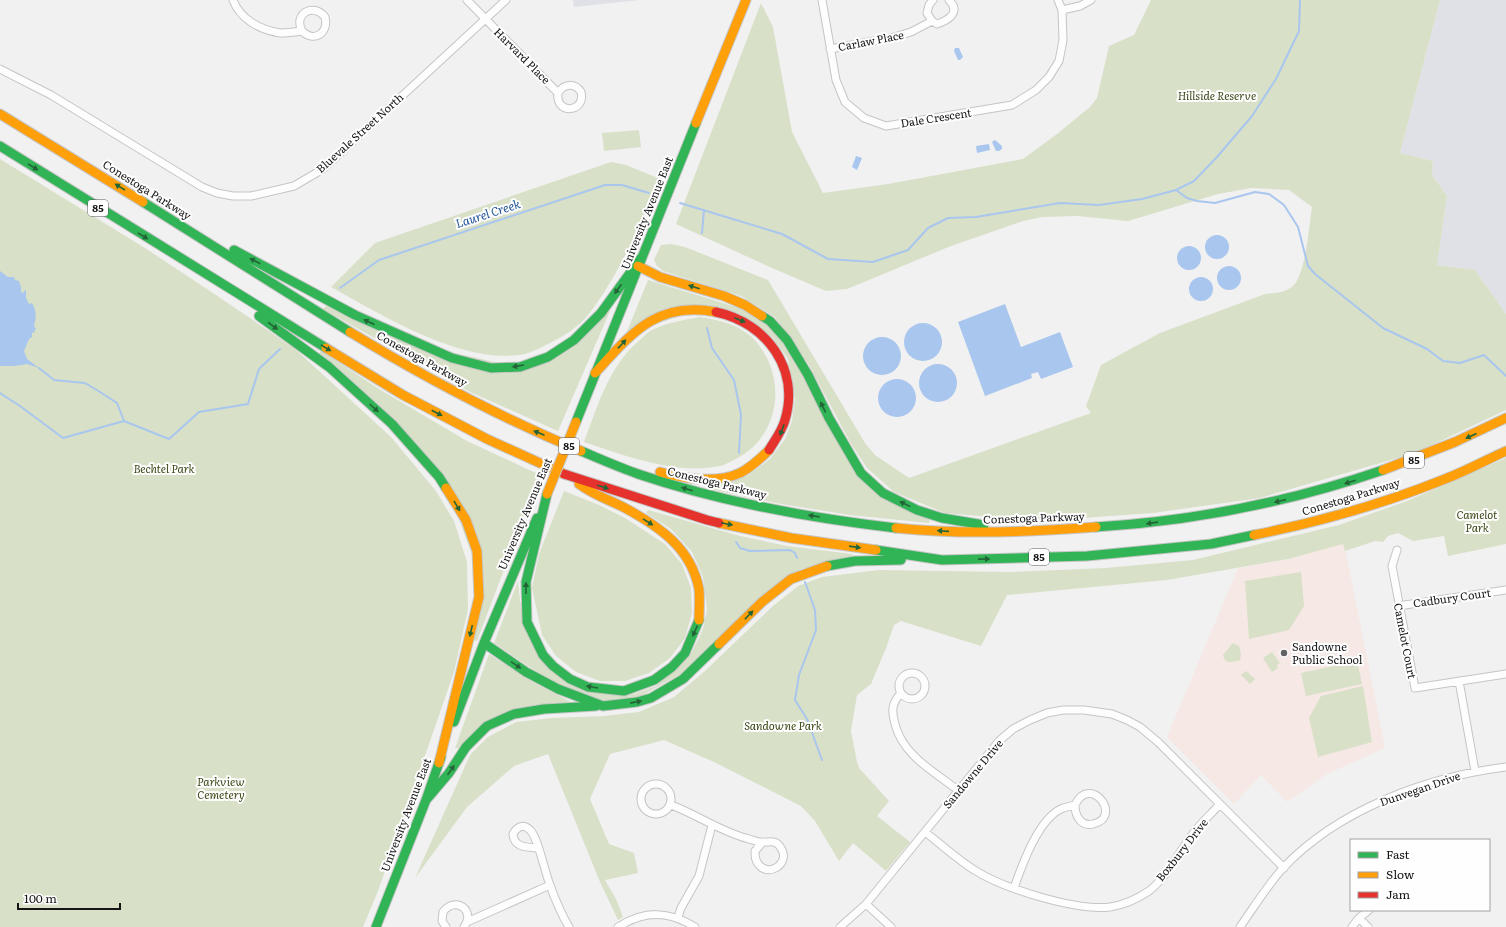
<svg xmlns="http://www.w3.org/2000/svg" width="1506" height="927" viewBox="0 0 1506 927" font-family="Literata,serif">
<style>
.built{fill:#e0e1e7}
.education{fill:#f6e8e4}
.green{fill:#d8e0c7}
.water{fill:#a9c6ee}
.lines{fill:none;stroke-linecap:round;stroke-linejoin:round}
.stream{stroke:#a9c6ee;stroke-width:2}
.street-casing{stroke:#c5c5c5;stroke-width:9}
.fast-casing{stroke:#c5c5c5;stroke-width:11}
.slow-casing{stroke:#c5c5c5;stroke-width:11}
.jam-casing{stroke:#c5c5c5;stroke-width:11}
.street{stroke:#fdfdfd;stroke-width:7}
.fast{stroke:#30b455;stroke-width:9}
.slow{stroke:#ff9f0a;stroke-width:9}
.jam{stroke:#e5322d;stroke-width:9}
.slow-bridge-casing{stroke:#c5c5c5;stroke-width:11;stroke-linecap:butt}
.slow-bridge{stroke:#ff9f0a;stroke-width:9}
.oneway{fill:#226436}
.poi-dot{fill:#626263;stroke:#fefeff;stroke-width:1.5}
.labels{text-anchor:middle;stroke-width:4;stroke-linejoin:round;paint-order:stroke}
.shield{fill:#fefeff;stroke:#5b5b5c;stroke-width:1}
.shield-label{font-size:10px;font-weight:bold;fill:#151516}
.street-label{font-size:11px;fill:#151516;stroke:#fefeff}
.park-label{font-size:11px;font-style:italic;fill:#3a4613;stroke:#fefeff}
.poi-label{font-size:11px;fill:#151516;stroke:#fefeff;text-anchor:start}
.water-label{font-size:12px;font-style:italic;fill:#1d5295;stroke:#fefeff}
</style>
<rect width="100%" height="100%" fill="#f1f1f2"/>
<path class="built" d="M573,0H640L574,7Z
M1440,0H1506V314L1475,270L1437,265L1447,196L1432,175L1433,161L1400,153Z"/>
<path class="education" d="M1344,543L1385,748L1327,774L1287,802L1261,775L1234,804L1167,737L1238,568L1288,559Z"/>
<path class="green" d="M1151,0H1440L1400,153L1433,161L1432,175L1447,196L1437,265L1475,270L1506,314V410L1415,453L1260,498L1153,513L1040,521L945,513L894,492L867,468L850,442L809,365L775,317L741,296L663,271L657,266L654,260L661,245L671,244L685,247L768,280L865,443L875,455L909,478L1091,413L1086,406L1101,365L1160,333L1265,294C1275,293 1286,293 1294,285C1306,271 1309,226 1312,207L1289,190L1251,188L1218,194L1128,221L1078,216L1042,217L1023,221L951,246L847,289L826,291L772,268L676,224L761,3L773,27L792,132L823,193L888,184L1023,159L1057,134L1090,107L1097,98L1109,46L1134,35Z
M639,130L641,147L604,151L602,133Z
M0,159L145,248L213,293L295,349L391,437L436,491L454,521L467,562L468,609L454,672L378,891L363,927H0Z
M611,162L626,165L660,179C639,226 620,274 588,315C580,326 562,337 550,343C540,348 529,354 519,355C459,363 382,315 331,287L375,243Z
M648,280L746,310L768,324L788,349L862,480L930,519L929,523L850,515L781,504L710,489V486L747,476L770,459L785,439L792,421L795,399L788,359L772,337L709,306L626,334Z
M327,305L402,341L525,369L610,311L558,431L470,392L323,309Z
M700,317C717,320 730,322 745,332C755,338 763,350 768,360C785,397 772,442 734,460C729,462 725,465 720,466C674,475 627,456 584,442C598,405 609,365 641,339C644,336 647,333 650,331C665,323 683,320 700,317Z
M321,351L379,389L467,441L540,475L477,641L473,640L484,587L445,481L318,355Z
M1506,458V544L1448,556L1444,536L1413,541L1398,533L1388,536L1383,542L1375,541L1345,551L1343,544L1288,559L1167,580L1007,595L981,646L901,621L894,625L886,648L871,684L857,695L851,731L857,762L859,768L889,801L877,816L910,842L886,871L853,843L839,861L815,821L801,806L714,762L664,740L610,754L590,799L609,844L634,853L638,873L605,880L616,899L623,917L618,920L600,882L548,754L514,766L467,807L415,878L470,755L488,737L516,722L552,718L604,716L639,712L674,697L706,670L773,606L798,586L822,577L879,570L1010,572L1106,568L1193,560L1339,525L1407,501Z
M564,491L599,505L625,518L665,544L682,564L691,588L692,613L685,638L670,658L649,673L625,681H600L576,672L556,656L542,635L532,588L539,554Z
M648,510L740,536L787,546L852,554L853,558L800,569L684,672L630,702H607L550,681L494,643L518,581L520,601L543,661L612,695L634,694L656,686L692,652L703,629L707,610L703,577L692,552L671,529L646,513Z
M1301,572L1304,606L1289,630L1249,639L1245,581Z
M1233,643L1239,646L1241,655L1240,660C1233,662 1225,665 1223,655Z
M1272,652L1280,663L1277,665L1278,668L1272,672L1263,658Z
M489,654L531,681L571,702L536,706L459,748H455Z
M1357,661L1362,684L1306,696L1301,673Z
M1246,671L1255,679L1250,684L1241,675Z
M1363,686L1372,742L1318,757L1309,718L1321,696Z"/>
<path class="water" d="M955,48H959L963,57L960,60H958L954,51Z
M995,140L1002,146V149L999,151H996L992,142Z
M989,144L990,150L977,153L976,146Z
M856,156L862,158L857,170L852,167Z
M1205 247a12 12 0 1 1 24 0a12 12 0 1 1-24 0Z
M1177 258a12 12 0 1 1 24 0a12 12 0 1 1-24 0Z
M1217 278a12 12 0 1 1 24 0a12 12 0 1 1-24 0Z
M0,271L8,277H14L15,280L19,281L21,287V292L23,293L26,289V298L29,304L32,303C37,312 36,317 34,326L36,329L34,331L35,332L33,333L32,332V337L29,339L24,351L27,359L39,368L27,364L14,366H0Z
M1189 289a12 12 0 1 1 24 0a12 12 0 1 1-24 0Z
M1005,304L1021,347L1060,332L1073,367L1041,379L1038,372L1031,374L1032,378L985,396L958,322Z
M904 342a19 19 0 1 1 38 0a19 19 0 1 1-38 0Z
M863 356a19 19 0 1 1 38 0a19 19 0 1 1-38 0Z
M919 383a19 19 0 1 1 38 0a19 19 0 1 1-38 0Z
M878 398a19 19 0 1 1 38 0a19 19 0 1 1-38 0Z"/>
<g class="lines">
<path class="stream" d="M1176,190L1187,198L1197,201L1215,203L1255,192L1269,194L1284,205L1298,227L1308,266L1315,274L1383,328L1427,349L1443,361L1460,363L1484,355L1506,376
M680,203L782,234L828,259L873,262L908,250L928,228L948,218L976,217L1060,203L1099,205L1142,199L1176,190L1194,181L1217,157L1252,116L1276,79L1299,31L1300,0
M702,233L704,210
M340,288L379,260L605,185H622L649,193
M707,328L712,348L734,380L741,415L739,453
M39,368L54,380L85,383L100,392L117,403L124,421
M0,393L20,406L63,438L124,421L169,439L199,412L248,404L259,369L280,349
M736,542L740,548L750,551L790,550L795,553L797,558
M805,582L815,610L816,630L799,675L795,700L807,719L822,760"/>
<g class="street-casing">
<path id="street" d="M233,0C240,19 260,30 280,33C287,33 295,32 302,31C314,43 329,33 325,17C313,2 293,14 302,31
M467,0L558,93C555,115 586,113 581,92C575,83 564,83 558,93
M822,0L836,80L845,102L864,118L886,126L1012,105L1036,90L1049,77L1059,61L1063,40L1062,10L1058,0
M933,0L929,5L927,13L932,21L937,24C949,20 961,12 949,0
M1062,10L1080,6L1091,0
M830,49L891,38L911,32L932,21
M0,69L51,95L202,187L217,193L233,196H251L294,186L323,169L506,0
M1397,550L1392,566L1415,688L1506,674
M1398,606L1506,590
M899 686a13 13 0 1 1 26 0a13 13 0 1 1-26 0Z
M1459,681L1475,771
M901,693C892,703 891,710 895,724C903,756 935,772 959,791
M641 799a15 15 0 1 1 30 0a15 15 0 1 1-30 0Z
M671,805C698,815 721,832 749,839C753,840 757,842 761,842C770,843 776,838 782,850C789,864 769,877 759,865C755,861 755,856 755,851L762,843
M925,832C942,845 958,860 976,871C1005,889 1076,911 1110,907C1124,905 1137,899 1149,891C1169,875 1179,851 1195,831C1203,821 1212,813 1220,804
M538,848C527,847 514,848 513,834C517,827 523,823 530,830C538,837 545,873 550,885C555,899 561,914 569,927
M1014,888C1022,865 1039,817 1063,808C1067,807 1071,806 1075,805C1090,773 1124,817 1093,824C1081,827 1075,816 1075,805
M866,904L891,927
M678,917L681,908L699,876L712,825
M1359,918L1368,927
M467,922L550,885
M446,927L442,921L443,912C456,895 476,911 464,927
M618,927C645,910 669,911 695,927
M840,927L866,904L999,741L1013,729L1030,720L1047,713L1063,710H1084L1112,714L1127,720L1140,727L1158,742L1284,868
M1240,927C1254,907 1267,886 1283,868C1339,809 1427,777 1506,767
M1352,927L1359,918L1369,910"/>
</g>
<g class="fast-casing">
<path id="fast" d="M0,146L326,348
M143,202L350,332
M234,250L355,315L452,358L491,368L520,367L548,357L574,340L601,313L641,258
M259,316L329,367L392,424L439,477L446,488
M762,316L770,321L787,340L808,375L829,418L861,473L883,493L917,510L942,518L984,525
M576,422L696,123
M581,451C600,459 618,467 638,474C721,502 809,518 896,528
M547,494L526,582L527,622L543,655L553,666L570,679L588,687L624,691L654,680L672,667L685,653L699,620
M1096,527C1194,521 1290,502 1383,470
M876,550L942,560L1087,556L1211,544L1254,535
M827,566L855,561L901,560
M484,643L526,672L558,689L603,706L637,702L651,698L683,679L719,644
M454,722L484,643L537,518
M426,800L449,773L466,747L487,726L514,714L544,709L596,706
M376,927L426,800L441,757"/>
</g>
<g class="slow-casing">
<path id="slow" d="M0,114L143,202
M696,123L746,0
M638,266L660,277L724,296L745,305L762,316
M350,332C424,377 501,418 581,451
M326,348L403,395L487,439L564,474
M595,373C631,334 657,300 716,312
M1383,470L1455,442L1506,418
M660,472C685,479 715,484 740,473C750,468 761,458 769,450
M579,484C593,495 610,500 625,508C660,527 691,548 699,589C700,599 699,610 699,620
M719,523L791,538L876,550
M896,528C962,535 1030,532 1096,527
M1254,535C1319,522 1383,504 1445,479C1466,471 1486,460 1506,451
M719,644L762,602L791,579L827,566
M439,763L479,597L477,551L466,520L446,488"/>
</g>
<g class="jam-casing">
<path id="jam" d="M716,312C767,323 800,369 785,420C782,431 775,440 769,450
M564,474L707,520L719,523"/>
</g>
<use href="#street" class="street"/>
<use href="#fast" class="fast"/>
<use href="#slow" class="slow"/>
<use href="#jam" class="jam"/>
<g class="slow-bridge-casing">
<path id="slow-bridge" d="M547,494L576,422"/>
</g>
<use href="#slow-bridge" class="slow-bridge"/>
</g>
<defs><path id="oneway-solid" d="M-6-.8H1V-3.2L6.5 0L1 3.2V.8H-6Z"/></defs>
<g class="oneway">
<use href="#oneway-solid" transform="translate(33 167) rotate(32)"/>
<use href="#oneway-solid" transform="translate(120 187) rotate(-148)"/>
<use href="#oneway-solid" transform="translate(143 236) rotate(32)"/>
<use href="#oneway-solid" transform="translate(255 261) rotate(-152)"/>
<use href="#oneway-solid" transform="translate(694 287) rotate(-163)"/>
<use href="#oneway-solid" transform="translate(618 289) rotate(126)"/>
<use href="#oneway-solid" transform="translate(740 320) rotate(23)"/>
<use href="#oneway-solid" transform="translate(369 322) rotate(-156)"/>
<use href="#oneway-solid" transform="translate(273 326) rotate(37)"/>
<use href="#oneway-solid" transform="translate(622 344) rotate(-47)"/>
<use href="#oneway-solid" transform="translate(326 348) rotate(31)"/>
<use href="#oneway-solid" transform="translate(518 366) rotate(171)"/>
<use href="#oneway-solid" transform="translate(823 407) rotate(-116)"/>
<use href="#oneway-solid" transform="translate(374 408) rotate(42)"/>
<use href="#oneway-solid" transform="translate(437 413) rotate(28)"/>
<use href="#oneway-solid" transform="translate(782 430) rotate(111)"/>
<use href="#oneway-solid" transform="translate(539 433) rotate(-157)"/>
<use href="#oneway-solid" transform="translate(1471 436) rotate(155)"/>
<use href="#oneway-solid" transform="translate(1350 482) rotate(162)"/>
<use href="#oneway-solid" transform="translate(603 487) rotate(18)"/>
<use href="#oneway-solid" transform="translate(687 489) rotate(-164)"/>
<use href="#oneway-solid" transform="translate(1280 501) rotate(167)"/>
<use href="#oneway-solid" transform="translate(905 504) rotate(-154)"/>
<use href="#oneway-solid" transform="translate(457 506) rotate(59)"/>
<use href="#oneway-solid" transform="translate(814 516) rotate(-171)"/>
<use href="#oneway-solid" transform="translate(648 522) rotate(32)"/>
<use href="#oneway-solid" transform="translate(1152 523) rotate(172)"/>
<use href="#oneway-solid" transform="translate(727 524) rotate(12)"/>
<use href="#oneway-solid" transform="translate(943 531) rotate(-176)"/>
<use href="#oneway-solid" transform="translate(855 547) rotate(8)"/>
<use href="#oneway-solid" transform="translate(984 559) rotate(-1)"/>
<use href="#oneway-solid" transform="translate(526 588) rotate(-90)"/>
<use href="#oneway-solid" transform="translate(749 615) rotate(-46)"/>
<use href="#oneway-solid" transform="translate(471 631) rotate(103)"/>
<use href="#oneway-solid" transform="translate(695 631) rotate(114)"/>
<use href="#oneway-solid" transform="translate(516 665) rotate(34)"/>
<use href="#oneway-solid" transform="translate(592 687) rotate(-170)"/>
<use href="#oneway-solid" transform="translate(636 702) rotate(-11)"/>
<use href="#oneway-solid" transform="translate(451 770) rotate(-55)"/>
</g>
<circle class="poi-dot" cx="1284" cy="653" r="4"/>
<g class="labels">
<g class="shield">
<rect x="88" y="200" width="20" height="16" rx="3"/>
<rect x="559" y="438" width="20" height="16" rx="3"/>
<rect x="1404" y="452" width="20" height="16" rx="3"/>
<rect x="1029" y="549" width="20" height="16" rx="3"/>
</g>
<g class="shield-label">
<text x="98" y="212">85</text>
<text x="569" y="450">85</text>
<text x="1414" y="464">85</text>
<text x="1039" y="561">85</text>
</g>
<g class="street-label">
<text transform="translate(871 41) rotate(-11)" y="4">Carlaw Place</text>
<text transform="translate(522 56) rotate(45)" y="4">Harvard Place</text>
<text transform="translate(936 118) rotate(-9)" y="4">Dale Crescent</text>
<text transform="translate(360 133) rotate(-42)" y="4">Bluevale Street North</text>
<text transform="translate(147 190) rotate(32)" y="4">Conestoga Parkway</text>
<text transform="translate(647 213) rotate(-68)" y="4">University Avenue East</text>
<text transform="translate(422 359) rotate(29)" y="4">Conestoga Parkway</text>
<text transform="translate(717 483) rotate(14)" y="4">Conestoga Parkway</text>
<text transform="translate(1351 497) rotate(-17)" y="4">Conestoga Parkway</text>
<text transform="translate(525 514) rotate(-67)" y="4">University Avenue East</text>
<text transform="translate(1034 518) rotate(-2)" y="4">Conestoga Parkway</text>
<text transform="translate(1452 598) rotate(-8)" y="4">Cadbury Court</text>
<text transform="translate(1405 641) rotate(79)" y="4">Camelot Court</text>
<text transform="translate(973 774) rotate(-50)" y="4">Sandowne Drive</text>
<text transform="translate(1420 789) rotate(-19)" y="4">Dunvegan Drive</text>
<text transform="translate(406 815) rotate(-69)" y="4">University Avenue East</text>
<text transform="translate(1182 850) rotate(-52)" y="4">Boxbury Drive</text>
</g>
<g class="park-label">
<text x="1217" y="100">Hillside Reserve</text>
<text x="164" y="473">Bechtel Park</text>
<text x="1477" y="519">Camelot<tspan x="1477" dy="13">Park</tspan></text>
<text x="783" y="730">Sandowne Park</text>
<text x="221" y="786">Parkview<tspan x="221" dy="13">Cemetery</tspan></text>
</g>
<g class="poi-label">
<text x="1292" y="651">Sandowne<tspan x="1292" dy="13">Public School</tspan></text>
</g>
<g class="water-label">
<text transform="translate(488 214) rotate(-18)" y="4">Laurel Creek</text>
</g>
</g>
<rect x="1350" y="839" width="140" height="72" fill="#fefeff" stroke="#a1a1a2"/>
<rect x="1358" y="852" width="20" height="6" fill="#30b455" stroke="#a1a1a2"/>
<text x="1386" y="859" font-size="12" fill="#151516">Fast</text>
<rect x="1358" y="872" width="20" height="6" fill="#ff9f0a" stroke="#a1a1a2"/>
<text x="1386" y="879" font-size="12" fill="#151516">Slow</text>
<rect x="1358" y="892" width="20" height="6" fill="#e5322d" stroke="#a1a1a2"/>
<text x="1386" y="899" font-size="12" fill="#151516">Jam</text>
<path d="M18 903v6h102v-6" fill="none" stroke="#151516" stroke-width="2"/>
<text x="24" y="903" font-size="12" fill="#151516" stroke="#fefeff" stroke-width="3" paint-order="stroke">100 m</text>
</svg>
